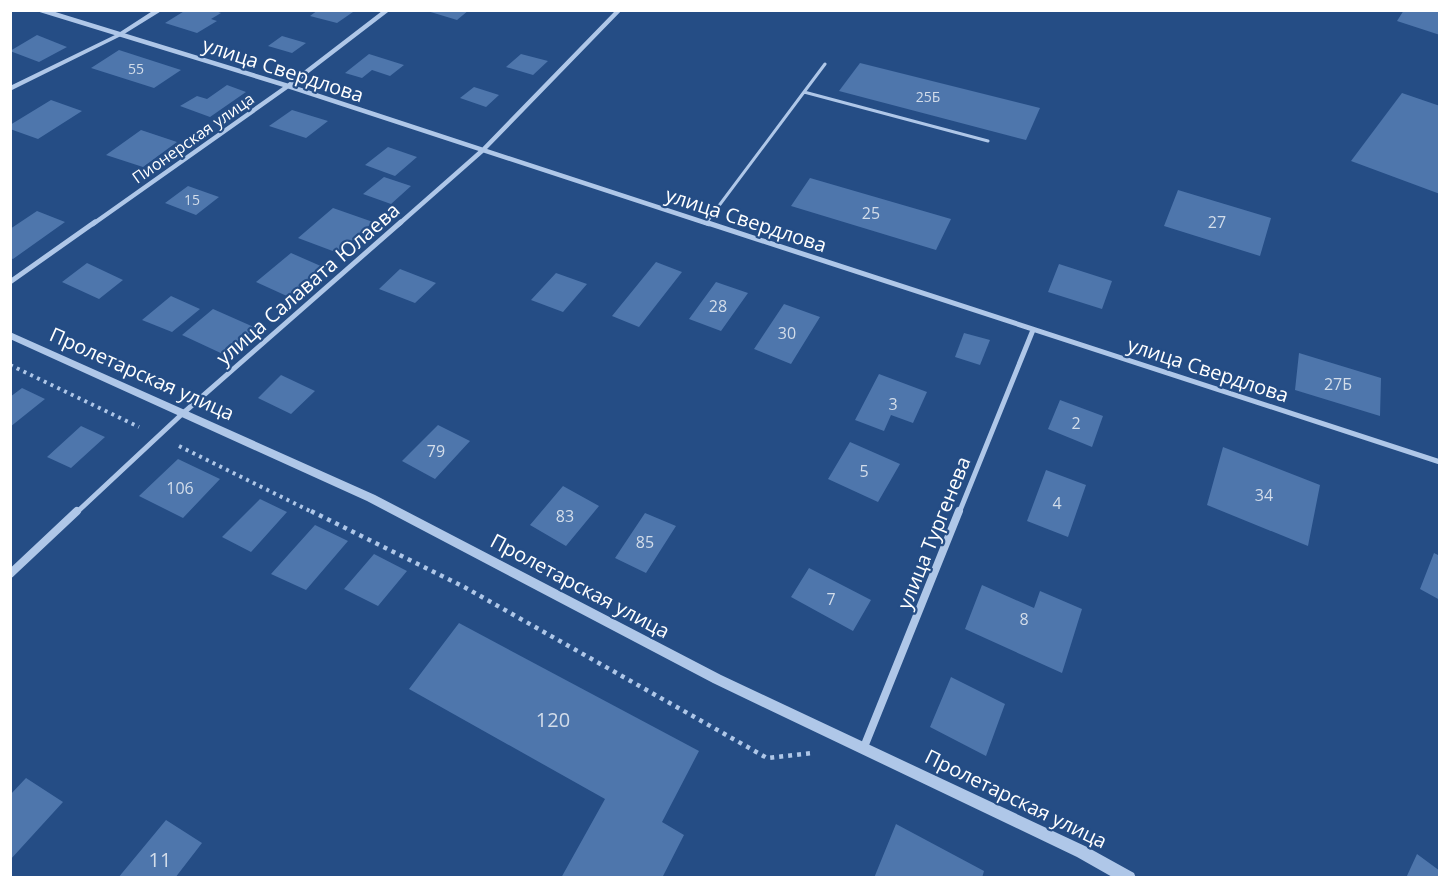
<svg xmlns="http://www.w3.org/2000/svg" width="1450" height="888" viewBox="0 0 1450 888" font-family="'Open Sans',sans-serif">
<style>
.building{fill:#4e76ac}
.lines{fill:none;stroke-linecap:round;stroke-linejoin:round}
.path-far1{stroke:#afc7e8;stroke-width:4;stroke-dasharray:3 4.5;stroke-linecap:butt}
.path{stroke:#afc7e8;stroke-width:4.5;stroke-dasharray:4 5;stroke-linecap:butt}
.service{stroke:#afc7e8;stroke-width:3}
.minor-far2{stroke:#afc7e8;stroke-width:4.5}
.minor-far1{stroke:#afc7e8;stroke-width:5}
.minor{stroke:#afc7e8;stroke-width:8}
.tertiary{fill:#afc7e8;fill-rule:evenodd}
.labels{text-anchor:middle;stroke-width:4.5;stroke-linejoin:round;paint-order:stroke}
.far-number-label{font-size:14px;fill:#d3ddea}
.far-street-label{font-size:16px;fill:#fff;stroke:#254d85}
.number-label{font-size:16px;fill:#d3ddea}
.street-label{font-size:20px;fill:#fff;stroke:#254d85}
.near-number-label{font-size:20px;fill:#d3ddea}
</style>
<rect width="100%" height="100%" fill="#254d85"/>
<path class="building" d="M186,10H213L221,13L211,19L217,21L197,33L165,23Z
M318,10H348L353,12L337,23L310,16Z
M424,10H469L457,20Z
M1404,10H1440V35L1397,21Z
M37,35L67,47L39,62L10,51Z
M282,36L306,43L292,53L268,46Z
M119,50L181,70L154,88L91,68Z
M369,54L404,65L390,76L372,70L362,78L345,73Z
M521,54L548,61L533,75L506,67Z
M860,63L1040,108L1026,140L839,91Z
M227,85L246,92L210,117L180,106L197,96L207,99Z
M474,87L499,95L486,107L460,98Z
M1402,93L1440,106V194L1351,161Z
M51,100L82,111L38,139L10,129V125Z
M292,110L328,121L306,138L269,126Z
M141,130L177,142L143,167L106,155Z
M388,147L417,157L395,176L365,165Z
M384,177L411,186L391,204L363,194Z
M810,178L951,219L936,250L791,206Z
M188,186L219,197L196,215L165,203Z
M1178,190L1271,218L1260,256L1164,226Z
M333,208L373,222L338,253L298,238Z
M37,211L65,222L13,259L10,258V229Z
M291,253L323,267L289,297L256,282Z
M656,262L682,272L639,327L612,316Z
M87,263L123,280L99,299L62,282Z
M1059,264L1112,281L1102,309L1048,292Z
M400,269L436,283L415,303L379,289Z
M556,273L587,284L563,312L531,300Z
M716,282L748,293L721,331L689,319Z
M171,296L200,309L172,332L142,320Z
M784,304L820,317L791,364L754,349Z
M213,309L256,328L225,355L182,335Z
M964,333L990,340L980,365L955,357Z
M1299,353L1381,378L1380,416L1295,390Z
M879,374L927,392L913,423L891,415L884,431L855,420Z
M281,375L315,391L291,414L258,398Z
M22,388L45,399L10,427V397Z
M1060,400L1103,416L1092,447L1048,429Z
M438,425L470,441L435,479L402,461Z
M81,426L105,437L71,468L47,457Z
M850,442L900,464L878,502L828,479Z
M1223,447L1320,485L1308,546L1207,505Z
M178,459L220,479L183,518L139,496Z
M1046,470L1086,485L1068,537L1027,521Z
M563,486L599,506L566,546L530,525Z
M260,499L287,512L251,552L222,537Z
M645,513L676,526L646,573L615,558Z
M315,525L348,541L306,590L271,574Z
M1434,553L1440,556V600L1420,589Z
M374,554L407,571L378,606L344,589Z
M809,568L871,600L853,631L791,597Z
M982,585L1034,608L1040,591L1082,609L1062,673L965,629Z
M459,623L699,751L662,822L684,835L662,878H561L605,799L409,689Z
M951,677L1005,704L986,756L930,727Z
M26,778L63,802L10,860V795Z
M166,820L202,843L175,878H118Z
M896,824L984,871L982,878H874Z
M1417,854L1440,871V878H1406Z"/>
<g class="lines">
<path class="path-far1" d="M10,365L139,427
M179,446L314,513"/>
<path class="path" d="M311,511L466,588L767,758L813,753"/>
<path class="service" d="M804,92L825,64
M706,223L804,92L988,141"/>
<path class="minor-far2" d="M41,10L288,86L709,224
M93,224L288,86L387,10
M399,224L483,150L619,10"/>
<path class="minor-far1" d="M705,222L1440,462
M10,282L95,222
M76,513L181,415L401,222
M959,513L1033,330"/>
<path class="minor" d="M10,574L77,511
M864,747L959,511"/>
<path class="tertiary" d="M154,10H163L121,36L10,91V86L117,34Z
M10,332L375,495L721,675L1087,847L1134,873L1136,878H1114L1077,857L713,683L367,501L10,339Z"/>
</g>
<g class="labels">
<g class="far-number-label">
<text x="136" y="74">55</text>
<text x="928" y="102">25Б</text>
<text x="192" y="205">15</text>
</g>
<g class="far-street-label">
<text transform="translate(193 138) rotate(-35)" y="6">Пионерская улица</text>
</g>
<g class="number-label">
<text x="871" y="219">25</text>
<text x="1217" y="228">27</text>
<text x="718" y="312">28</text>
<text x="787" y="339">30</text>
<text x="1338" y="390">27Б</text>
<text x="893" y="410">3</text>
<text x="1076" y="429">2</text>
<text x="436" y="457">79</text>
<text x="864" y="477">5</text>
<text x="180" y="494">106</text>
<text x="1264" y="501">34</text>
<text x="1057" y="509">4</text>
<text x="565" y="522">83</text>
<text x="645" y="548">85</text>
<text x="831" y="605">7</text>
<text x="1024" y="625">8</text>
</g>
<g class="street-label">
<text transform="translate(283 70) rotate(18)" y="7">улица Свердлова</text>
<text transform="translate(746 220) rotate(18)" y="7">улица Свердлова</text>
<text transform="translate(308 284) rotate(-41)" y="7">улица Салавата Юлаева</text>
<text transform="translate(1208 370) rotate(18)" y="7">улица Свердлова</text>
<text transform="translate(142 374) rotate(24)" y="7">Пролетарская улица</text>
<text transform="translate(934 533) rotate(-68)" y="7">улица Тургенева</text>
<text transform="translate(580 586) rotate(28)" y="7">Пролетарская улица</text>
<text transform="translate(1016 799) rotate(26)" y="7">Пролетарская улица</text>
</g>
<g class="near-number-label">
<text x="553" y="727">120</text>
<text x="160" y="867">11</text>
</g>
</g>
<rect width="1450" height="888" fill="none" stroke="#ffffff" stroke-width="24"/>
</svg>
